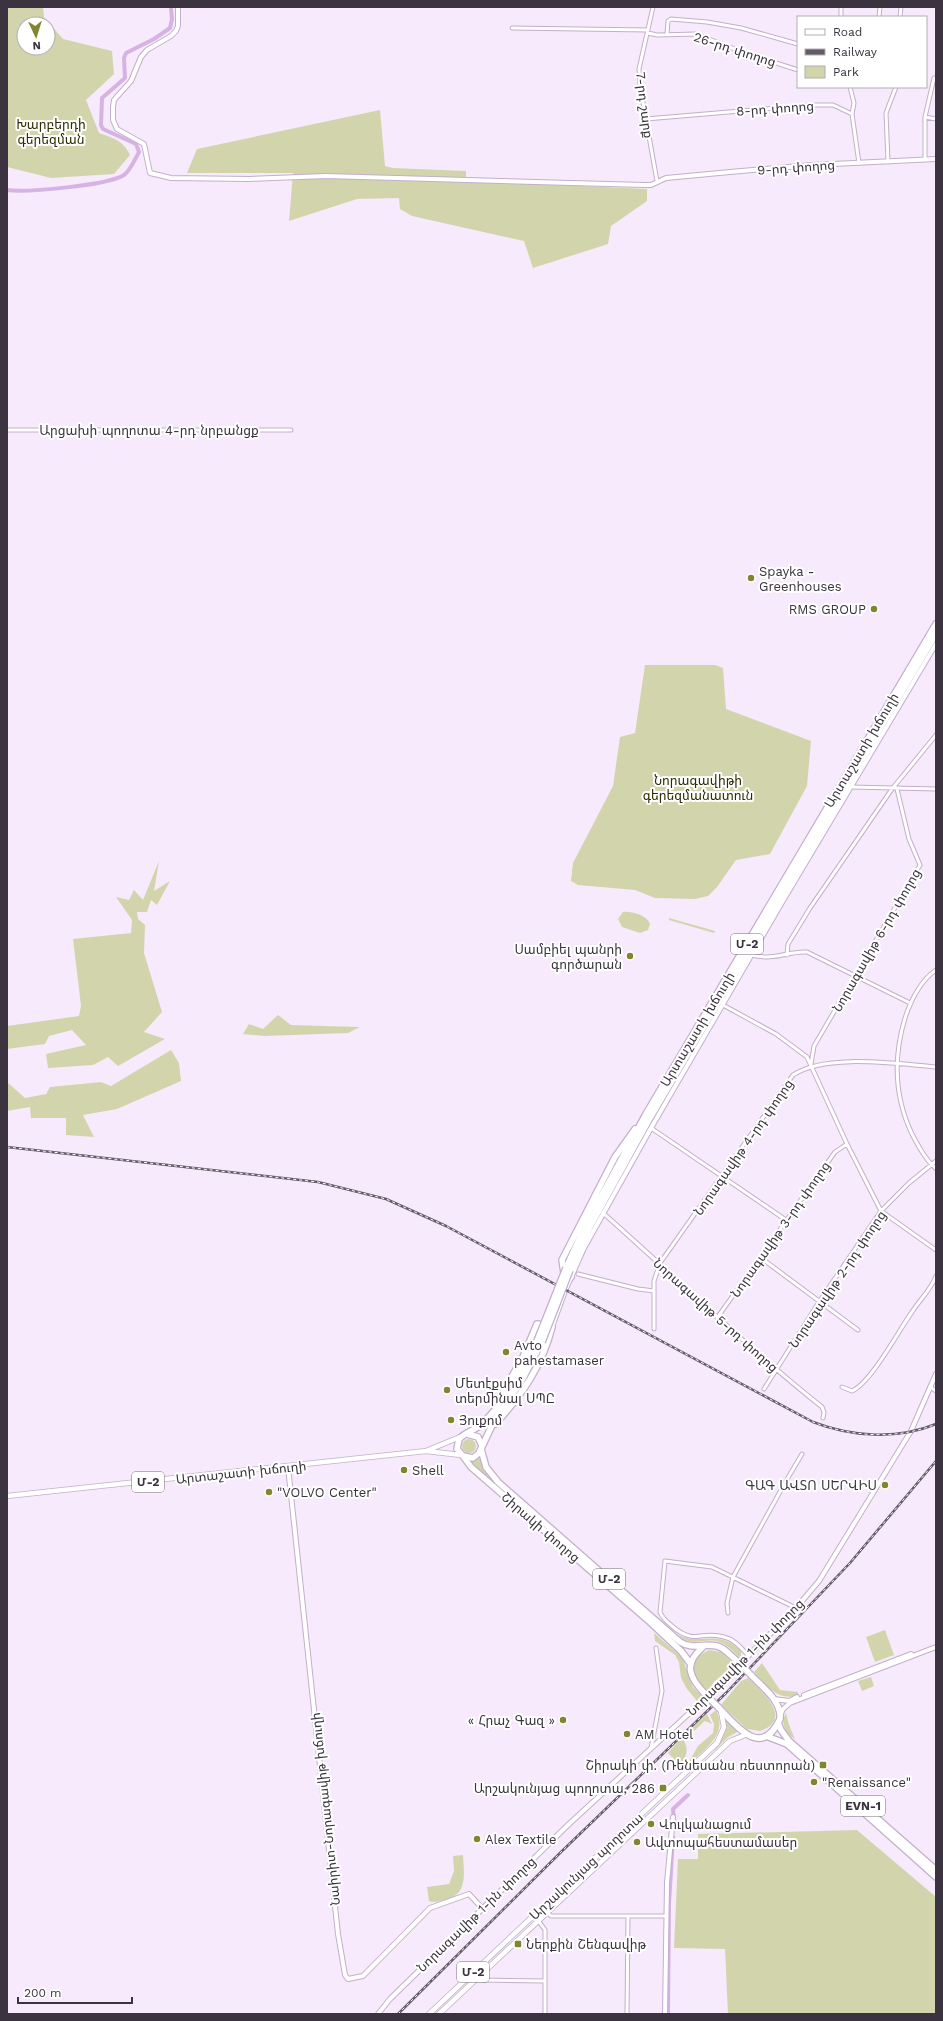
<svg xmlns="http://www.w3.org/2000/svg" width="943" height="2021" viewBox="0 0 943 2021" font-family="'Work Sans','Noto Sans Armenian',sans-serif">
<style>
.green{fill:#d2d5ac;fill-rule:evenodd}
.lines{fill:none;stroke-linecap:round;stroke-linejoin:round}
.canal{stroke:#d5b3e2;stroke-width:4}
.street-casing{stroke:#c3afcb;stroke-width:5}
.secondary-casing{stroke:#c3afcb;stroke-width:6}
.primary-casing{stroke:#c3afcb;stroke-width:6}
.highway-casing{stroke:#c3afcb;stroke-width:8}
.street{stroke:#fff;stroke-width:3}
.secondary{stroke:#fff;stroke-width:4}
.primary{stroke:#fff;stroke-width:4.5}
.highway{stroke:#fff;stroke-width:5.5}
.rail-casing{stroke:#645b69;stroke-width:2.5}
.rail{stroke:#fff;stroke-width:1;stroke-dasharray:3;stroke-linecap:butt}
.highway-bridge-casing{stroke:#c3afcb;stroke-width:8;stroke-linecap:butt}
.highway-bridge{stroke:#fff;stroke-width:5.5}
.poi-dot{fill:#81852f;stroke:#fff;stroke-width:1.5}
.labels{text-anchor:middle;stroke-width:4;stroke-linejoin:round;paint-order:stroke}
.shield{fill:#fff;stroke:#767079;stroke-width:1}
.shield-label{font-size:12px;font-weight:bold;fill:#3b333f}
.street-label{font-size:13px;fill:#3b333f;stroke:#fff}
.park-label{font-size:13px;fill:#2c2d01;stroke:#fff}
.poi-label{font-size:13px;fill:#3b333f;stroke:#fff;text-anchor:start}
</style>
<rect width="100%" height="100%" fill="#f7eafc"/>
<path class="green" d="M7,7H43L44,17L63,39L112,51L114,74L86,100L99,133C113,138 123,140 130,155L114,174L51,178L7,167ZM24,24H48V48H24Z
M380,110L385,166L393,168L466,171V181L647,189V201L611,226L608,244L533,268L524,241L412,216L400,209L399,198L357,199L289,221L293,173H187L197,149Z
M645,665H715L723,668L726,709L811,741L807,786L770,854L736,860L717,887L708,896L695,899L655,898L635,890L578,885L571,881L573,863L613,786L620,737L635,733Z
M159,861L154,891L170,881L157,905L151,900L147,912H137L138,919L145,925L144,953L162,1012L144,1032L165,1039L118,1066L108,1057L93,1065L48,1068L46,1054L86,1045L72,1030L49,1036L45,1044L7,1049V1026L79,1016L81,1006L73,939L131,933L132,920L116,897L129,900L134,890L143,900Z
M623,912C631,911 647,915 650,924L648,930L640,933L622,927L618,919Z
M669,918L715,931L714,933L669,920Z
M278,1015L291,1025L360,1027L348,1033L265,1036L243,1034L249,1024L263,1029Z
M171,1050L179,1063L181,1081L117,1109L83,1115L94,1137L66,1135V1118H31L30,1107L7,1111V1082L25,1098L46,1094L50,1087L101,1082L111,1086Z
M462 1446a7 7 0 1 1 14 0a7 7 0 1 1-14 0Z
M480,1458L488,1474L486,1476L470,1462Z
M885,1630L894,1655L875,1662L866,1637Z
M654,1633L683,1658L689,1678L693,1687L702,1696L697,1701L687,1689L681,1678L679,1662L675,1655L655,1641Z
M678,1635C703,1646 718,1628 741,1651V1657L740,1658C734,1652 728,1645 720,1642C705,1637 692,1648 678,1635Z
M709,1650L721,1652L734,1664L714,1682L708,1691C697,1681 688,1670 698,1656Z
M762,1663L780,1690L798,1692V1695C777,1702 767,1685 754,1672Z
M871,1677L874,1686L862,1691L858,1681Z
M748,1678C761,1691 795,1719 760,1731L747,1729L721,1705L741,1681Z
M716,1710C729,1735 703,1750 686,1767L698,1746L713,1733L714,1724L710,1715Z
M786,1713L789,1725L795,1739C785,1734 780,1723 786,1713Z
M707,1714L712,1724L705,1721L694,1731L690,1729Z
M726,1719L739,1731L728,1737L714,1751L725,1731Z
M682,1737C688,1747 688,1752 683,1762L678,1763L668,1753Z
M857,1830L936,1897V2014H728L725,1949L674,1948L678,1859H698V1834Z
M463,1855C464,1874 468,1895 445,1900C440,1901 434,1903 429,1901L427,1887L449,1884L454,1871L453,1856Z"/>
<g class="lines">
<path class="canal" d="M7,190C26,193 109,185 124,175C130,171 135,159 139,152L136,144L103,129L101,125L102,98L125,78L124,58L126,53L154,39L170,28L172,19L171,7
M674,1820L673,1809L688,1795
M668,2014L669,1904L673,1837"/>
<g class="street-casing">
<path id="street" d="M653,7L639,69L640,86L657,181
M841,17V7
M879,17L880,7
M900,17L901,7
M512,28L648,30
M648,33L657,35L696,34L745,53L798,70
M667,34L668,21L671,19L707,22L741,28L798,44
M850,87L854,103L852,114
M925,117L934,78
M646,119L812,105H833L852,114L859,163
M925,159V117L936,119
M888,162L886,113L896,87
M7,430H291
M851,787L936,789
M751,955C777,961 785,951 807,952L910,1003
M787,955L788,944L810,908L892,789L936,735
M936,970C920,981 911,1000 905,1018C893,1058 894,1096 912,1134C919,1147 925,1159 936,1169
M723,1005L776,1034L807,1057L847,1144L881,1211L936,1250
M811,1064L814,1046L920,865L909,839L897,789
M651,1128L786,1220
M603,1213C677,1278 745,1346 822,1407L824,1412L823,1418
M761,1258L858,1330
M578,1274L638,1289L654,1291
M717,1318L835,1152L847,1144
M654,1329V1281L660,1263L793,1075C826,1053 897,1064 936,1067
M842,1387L852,1391C871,1383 899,1330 912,1312C920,1299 931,1290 936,1276
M930,1387L936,1391
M764,1389L819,1302L881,1211L909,1183L936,1161
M728,1613L727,1603L733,1577L786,1481L802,1454
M748,1655C741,1648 734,1639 724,1637C701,1630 695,1646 672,1626C667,1622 662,1618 660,1612L665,1561L712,1567L796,1608
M651,1748L662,1691L656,1648
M547,1912L551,1916H666
M538,1920L545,1930V2014
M479,1976L483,1980L544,1981
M627,2014L628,1916"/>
</g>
<g class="secondary-casing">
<path id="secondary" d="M178,7V26L176,31L171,36L147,50L141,57L131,81L114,100L113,107V120L117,129L144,144L150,173L171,178L249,179L326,176L645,185H651L666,178L730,172L812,165L936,159
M552,1327L565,1291L584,1248L651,1128L781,904L936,644
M288,1467L338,1934L345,1975L348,1979L363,1976L430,1908L469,1894L482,1908
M804,1695L911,1654
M774,1699L789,1701L797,1697
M780,1716L783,1709L790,1703L936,1647
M378,2014L390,1999L568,1825L709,1695L796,1608L819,1581L911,1431L936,1374
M665,2014L667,1883L673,1817"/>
</g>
<g class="primary-casing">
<path id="primary" d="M426,1451L460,1437
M7,1496L426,1451L461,1455
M429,2014L717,1743L724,1727L721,1711
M439,2014L730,1741L745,1735"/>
</g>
<g class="highway-casing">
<path id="highway" d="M566,1268L586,1224L646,1114L936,624
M570,1270L590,1227L650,1118L936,634
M571,1277L564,1273L562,1260L615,1157L635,1129
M537,1341C522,1370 507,1399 484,1422C477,1430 465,1432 459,1439L457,1449L463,1456L473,1458L479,1453L495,1419L521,1382L542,1342
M495,1424C522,1395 542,1366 552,1327L537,1324L523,1357L501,1396
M467,1434L478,1437L482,1446
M481,1449L486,1467L498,1482L680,1642C693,1650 703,1643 717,1646C725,1648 731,1656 737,1661
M463,1456L471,1467L650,1622L681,1651L690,1663
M703,1647C683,1664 689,1677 705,1694
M718,1707C736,1725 761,1760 780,1719C782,1701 762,1687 751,1675
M778,1723L781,1730L789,1741L936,1870
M766,1736L787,1744L936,1877"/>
</g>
<use href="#street" class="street"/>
<use href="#secondary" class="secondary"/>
<use href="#primary" class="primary"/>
<use href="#highway" class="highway"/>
<g class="rail-casing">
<path id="rail" d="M7,1147L318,1182L386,1199L446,1226L813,1422C852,1437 897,1440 936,1424
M398,2014L560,1853L726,1693L850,1563L936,1461"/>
</g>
<use href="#rail" class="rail"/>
<g class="highway-bridge-casing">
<path id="highway-bridge" d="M537,1341L566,1268
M542,1342L570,1270
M737,1661L751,1675
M705,1694L718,1707"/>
</g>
<use href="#highway-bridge" class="highway-bridge"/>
</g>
<g class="poi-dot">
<circle cx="751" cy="578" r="4"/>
<circle cx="874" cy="609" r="4"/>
<circle cx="630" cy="956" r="4"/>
<circle cx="506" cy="1352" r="4"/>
<circle cx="447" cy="1390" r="4"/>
<circle cx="451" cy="1420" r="4"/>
<circle cx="404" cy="1470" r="4"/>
<circle cx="885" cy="1485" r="4"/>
<circle cx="269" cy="1492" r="4"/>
<circle cx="563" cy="1720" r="4"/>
<circle cx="627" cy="1734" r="4"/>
<rect x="819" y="1761" width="8" height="8" rx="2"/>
<circle cx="814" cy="1782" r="4"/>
<rect x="659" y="1784" width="8" height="8" rx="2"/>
<circle cx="651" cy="1824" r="4"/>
<circle cx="477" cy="1839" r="4"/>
<circle cx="637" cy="1842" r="4"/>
<rect x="514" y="1940" width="8" height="8" rx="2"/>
</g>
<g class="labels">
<g class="shield">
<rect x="731" y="934" width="32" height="20" rx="3"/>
<rect x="132" y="1472" width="32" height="20" rx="3"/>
<rect x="593" y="1569" width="32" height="20" rx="3"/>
<rect x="841" y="1796" width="44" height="20" rx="3"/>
<rect x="457" y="1962" width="32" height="20" rx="3"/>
</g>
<g class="shield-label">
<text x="747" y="948">Մ-2</text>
<text x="148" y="1486">Մ-2</text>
<text x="609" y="1583">Մ-2</text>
<text x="863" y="1810">EVN-1</text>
<text x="473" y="1976">Մ-2</text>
</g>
<g class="street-label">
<text transform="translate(735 49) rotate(18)" y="5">26-րդ փողոց</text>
<text transform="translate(645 105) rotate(83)" y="5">7-րդ շարք</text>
<text transform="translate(775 108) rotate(-4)" y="5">8-րդ փողոց</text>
<text transform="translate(796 167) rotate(-4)" y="5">9-րդ փողոց</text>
<text x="149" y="435">Արցախի պողոտա 4-րդ նրբանցք</text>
<text transform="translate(861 750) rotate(-59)" y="5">Արտաշատի խճուղի</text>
<text transform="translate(876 940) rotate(-60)" y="5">Նորագավիթ 6-րդ փողոց</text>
<text transform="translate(697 1029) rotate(-59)" y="5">Արտաշատի խճուղի</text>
<text transform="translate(743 1147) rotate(-55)" y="5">Նորագավիթ 4-րդ փողոց</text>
<text transform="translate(780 1229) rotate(-55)" y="5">Նորագավիթ 3-րդ փողոց</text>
<text transform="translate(837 1279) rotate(-56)" y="5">Նորագավիթ 2-րդ փողոց</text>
<text transform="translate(716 1315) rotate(42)" y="5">Նորագավիթ 5-րդ փողոց</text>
<text transform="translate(241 1472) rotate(-6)" y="5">Արտաշատի խճուղի</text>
<text transform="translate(541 1527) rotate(41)" y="5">Շիրակի փողոց</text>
<text transform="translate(745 1657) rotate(-45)" y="5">Նորագավիթ 1-ին փողոց</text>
<text transform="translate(325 1809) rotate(-96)" y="5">Նաիրիտ-Նորագավիթ խճուղի</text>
<text transform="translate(586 1866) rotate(-43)" y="5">Արշակունյաց պողոտա</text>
<text transform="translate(476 1914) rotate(-44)" y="5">Նորագավիթ 1-ին փողոց</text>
</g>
<g class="park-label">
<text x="51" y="129">Խարբերդի<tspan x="51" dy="15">գերեզման</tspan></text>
<text x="698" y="785">Նորագավիթի<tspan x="698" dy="15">գերեզմանատուն</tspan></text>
</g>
<g class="poi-label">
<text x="759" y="576">Spayka -<tspan x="759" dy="15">Greenhouses</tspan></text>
<text x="866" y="614" text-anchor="end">RMS GROUP</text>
<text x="622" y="954" text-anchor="end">Սամբիել պանրի<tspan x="622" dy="15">գործարան</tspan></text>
<text x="514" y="1350">Avto<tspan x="514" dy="15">pahestamaser</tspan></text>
<text x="455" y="1388">Մետէքսիմ<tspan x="455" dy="15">տերմինալ ՍՊԸ</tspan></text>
<text x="459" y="1425">Յուքոմ</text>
<text x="412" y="1475">Shell</text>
<text x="877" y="1490" text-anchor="end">ԳԱԳ ԱՎՏՈ ՍԵՐՎԻՍ</text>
<text x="277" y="1497">"VOLVO Center"</text>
<text x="555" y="1725" text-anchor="end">« Հրաչ Գազ »</text>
<text x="635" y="1739">AM Hotel</text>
<text x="815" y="1770" text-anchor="end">Շիրակի փ. (Ռենեսանս ռեստորան)</text>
<text x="822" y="1787">"Renaissance"</text>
<text x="655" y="1793" text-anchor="end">Արշակունյաց պողոտա, 286</text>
<text x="659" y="1829">Վուլկանացում</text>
<text x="485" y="1844">Alex Textile</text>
<text x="645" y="1847">Ավտոպահեստամասեր</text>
<text x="526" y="1949">Ներքին Շենգավիթ</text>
</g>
</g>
<rect width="943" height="2021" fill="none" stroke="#3b333f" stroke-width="16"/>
<rect x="797" y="16" width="130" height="72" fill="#ffffff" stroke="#b1adb2"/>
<rect x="805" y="29" width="20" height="6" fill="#ffffff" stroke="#b1adb2"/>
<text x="833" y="36" font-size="12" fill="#3b333f">Road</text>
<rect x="805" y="49" width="20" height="6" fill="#645b69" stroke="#b1adb2"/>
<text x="833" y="56" font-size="12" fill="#3b333f">Railway</text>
<rect x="805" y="66" width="20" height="12" fill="#d2d5ac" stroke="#b1adb2"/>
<text x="833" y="76" font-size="12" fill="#3b333f">Park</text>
<g transform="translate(36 36) rotate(176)"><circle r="19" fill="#ffffff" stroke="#b1adb2"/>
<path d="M0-3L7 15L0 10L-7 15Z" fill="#81852f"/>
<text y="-6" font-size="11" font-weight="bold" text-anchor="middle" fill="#3b333f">N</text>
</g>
<path d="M18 1997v6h114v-6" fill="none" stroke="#3b333f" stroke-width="2"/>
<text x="24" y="1997" font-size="12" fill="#3b333f" stroke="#ffffff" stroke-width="3" paint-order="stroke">200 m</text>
</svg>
